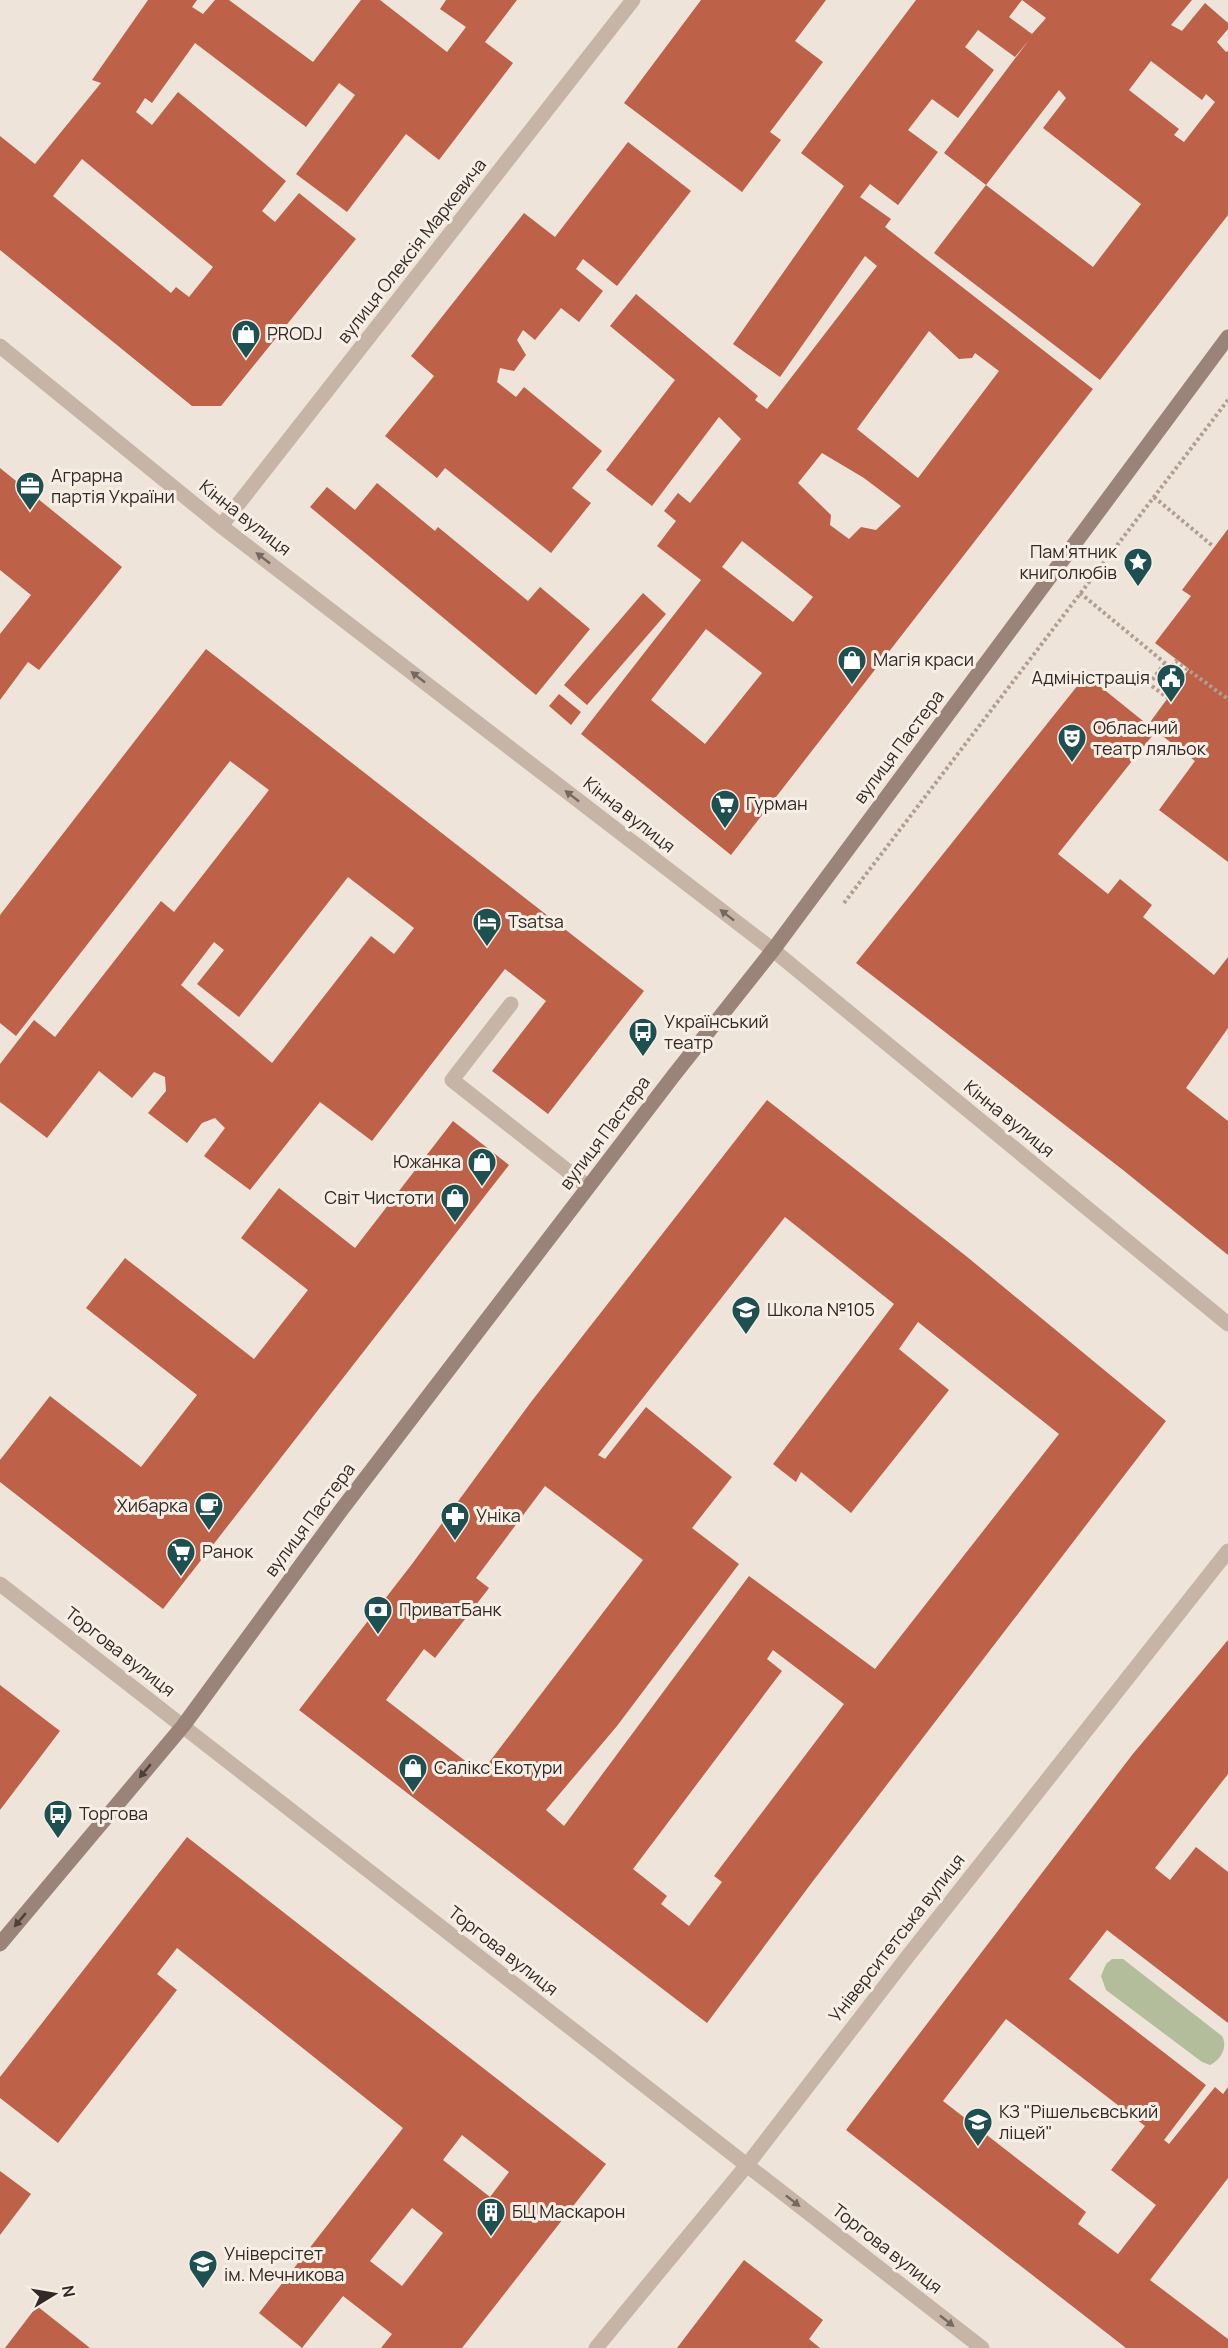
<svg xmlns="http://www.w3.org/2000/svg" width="1228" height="2348" viewBox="0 0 1228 2348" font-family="Manrope,sans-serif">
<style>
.green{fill:#b3bd9b}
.building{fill:#bd6149;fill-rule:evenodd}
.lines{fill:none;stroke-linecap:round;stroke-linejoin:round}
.path{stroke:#b29e91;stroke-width:4;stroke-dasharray:3 3;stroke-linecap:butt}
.lane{stroke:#c6b4a6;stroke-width:15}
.street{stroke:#c6b4a6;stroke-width:15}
.secondary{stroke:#9a8378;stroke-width:15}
.oneway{fill:#756860}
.oneway2{fill:#4d403b}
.labels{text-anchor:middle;stroke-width:6;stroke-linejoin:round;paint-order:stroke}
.street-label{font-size:18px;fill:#332a27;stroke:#f7eee5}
.poi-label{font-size:18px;fill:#332a27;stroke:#f7eee5;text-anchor:start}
</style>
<rect width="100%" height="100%" fill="#efe4d9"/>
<path class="green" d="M1112,1959H1123L1222,2036C1228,2047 1221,2060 1210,2065L1202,2062L1106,1990L1101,1976L1106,1964Z"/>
<path class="building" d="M148,0H197L192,7L203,14L215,0H229L313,62L361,0H380L447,52L466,27L440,9L446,0H517L485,42L513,63L439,160L406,134L347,212L296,174L355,95L339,83L306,127L195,43L152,103L145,98L136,112L152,125L178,92L286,181L262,211L275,222L299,193L356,239L221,406H192L0,250V136L35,164L101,83L92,80ZM82,159L213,267L189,297L176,287L171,293L53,196Z
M701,0H826L795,41L823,62L770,132L781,140L742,192L624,103Z
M916,0H1022L1009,17L1032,34L1046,18L1022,0H1192L1171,25L1182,31L1205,3L1228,23V29L1217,42L1226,52L1228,51V215L1100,380L934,253L986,185L1093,267L1141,204L1043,128L1066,98L1059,90L986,185L944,153L1029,40L1015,57L978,30L965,47L994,70L958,118L932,99L908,130L938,152L898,205L870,184L860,197L891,219L885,227L1093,389L731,855L581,734L701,580L657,546L676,521L664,511L678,493L690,503L741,439L719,417L652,506L606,470L675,380L610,326L636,294L758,396L755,400L767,409L877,266L865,256L780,377L733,344L844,186L801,153ZM1151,61L1202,100L1206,94L1215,102L1184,142L1174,135L1179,129L1129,90ZM929,331L959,359L972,358L975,353L999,371L918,478L857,429ZM822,453L864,478L901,506L876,530L861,527L849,539L830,525L831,515L798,483ZM742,541L813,597L793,622L722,567ZM706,629L762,673L705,744L651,700Z
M628,142L691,191L617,286L583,259L576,269L603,291L579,322L561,308L535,340L523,330L517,340L526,355L514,371L500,368L497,382L516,397L524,387L602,451L572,488L591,503L551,553L445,468L437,478L385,436L434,376L411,356L524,213L555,237Z
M0,468L122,567L39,670L28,662L0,700V634L31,595L0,570Z
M377,483L435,531L438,527L528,601L540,587L590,629L536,695L310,507L327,487L355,510Z
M1228,529V862L1159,810L1195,761L1156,731L1058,854L1108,894L1120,879L1152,905L1143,917L1214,975L1228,957V1028L1186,1088L1228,1121V1255L1123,1170L856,963L1086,675L1148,725L1189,669L1155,643L1191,596L1182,590Z
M643,593L666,614L587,705L564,685Z
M206,649L644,991L548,1114L492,1071L546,1001L505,969L372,1141L320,1102L250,1190L204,1156L225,1128L215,1118L202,1123L187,1143L148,1113L166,1091L165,1077L154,1072L132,1098L99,1071L47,1138L0,1102V1064L34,1020L55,1037L161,901L174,912L269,790L230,761L16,1036L0,1023V915ZM348,877L414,928L394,954L371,936L272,1063L181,985L214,942L224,950L197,984L239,1017Z
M559,694L581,712L571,725L549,706Z
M767,1100L966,1256L1166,1421L813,1881L707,2023L299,1710L412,1564L531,1402ZM785,1217L894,1304L773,1464L796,1482L801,1472L851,1513L949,1390L899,1349L918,1322L1059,1434L875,1669L749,1576L564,1826L546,1810L617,1726L739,1564L692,1528L732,1477L646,1407L605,1459L598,1455ZM545,1486L643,1560L481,1773L386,1700L424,1649L435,1658L472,1610L489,1588L476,1578ZM773,1650L844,1704L714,1876L722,1882L689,1926L661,1904L667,1896L633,1869L782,1671L767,1659Z
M453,1121L509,1165L163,1609L0,1482V1460L50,1396L141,1467L197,1395L86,1308L125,1258L254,1359L308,1290L241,1238L279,1188L355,1248Z
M1228,1640V1774L1155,1868L1170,1880L1196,1847L1228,1872V2023L1107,1930L1069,1979L1206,2085L1164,2140L1169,2144L1215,2087L1223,2094L1228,2087V2178L1150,2280L1228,2339V2348H1126L846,2130L1132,1755ZM1006,2019L1145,2126L1111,2170L1156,2205L1118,2254L1078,2224L1086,2212L943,2101Z
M0,1685L60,1731L0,1810Z
M187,1837L606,2164L462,2348H381L392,2334L343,2296L302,2348L259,2313L403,2128L177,1948L157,1974L177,1990L58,2143L0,2098V2077ZM462,2135L509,2172L490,2197L443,2160ZM412,2208L443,2233L402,2286L370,2261Z
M0,2171L31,2194L0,2235Z
M744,2260L823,2320L809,2339L820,2348H677Z
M37,2306L90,2348H5Z"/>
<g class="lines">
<path class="path" d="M1154,497L1214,547
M1080,593L1171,668L1176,661L1228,699
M1165,663L1149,684L1168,698
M844,903L1228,400"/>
<path class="lane" d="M511,1004L452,1080L588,1187"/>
<path class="street" d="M0,346L221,526L773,950L1228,1324
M221,526L633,0
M0,1584L982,2348
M596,2348L747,2165L908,1956L1228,1551"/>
<path class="secondary" d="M0,1944L183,1726L342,1509L674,1075L773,950L1228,337"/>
</g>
<defs><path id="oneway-solid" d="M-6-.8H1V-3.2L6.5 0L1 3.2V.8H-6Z" transform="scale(1.5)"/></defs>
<g class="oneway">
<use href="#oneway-solid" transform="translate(263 558) rotate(-142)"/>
<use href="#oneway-solid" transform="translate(418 677) rotate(-142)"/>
<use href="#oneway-solid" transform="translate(572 796) rotate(-142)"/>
<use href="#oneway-solid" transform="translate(727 915) rotate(-142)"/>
<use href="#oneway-solid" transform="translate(793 2201) rotate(38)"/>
<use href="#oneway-solid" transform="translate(947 2321) rotate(38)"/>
</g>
<g class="oneway2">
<use href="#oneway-solid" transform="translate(145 1771) rotate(130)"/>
<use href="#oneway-solid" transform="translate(20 1920) rotate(130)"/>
</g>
<defs>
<g id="shop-pin" transform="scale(1.5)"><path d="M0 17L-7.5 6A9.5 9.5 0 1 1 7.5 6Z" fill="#1f5051" stroke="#f7eee5"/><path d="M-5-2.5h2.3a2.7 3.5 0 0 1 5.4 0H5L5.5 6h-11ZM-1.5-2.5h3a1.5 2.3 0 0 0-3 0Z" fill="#fff"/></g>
<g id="office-pin" transform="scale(1.5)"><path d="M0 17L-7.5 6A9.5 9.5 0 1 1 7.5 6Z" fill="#1f5051" stroke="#f7eee5"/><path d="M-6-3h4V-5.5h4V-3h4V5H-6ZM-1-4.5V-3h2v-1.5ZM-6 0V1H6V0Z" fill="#fff"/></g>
<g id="sight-pin" transform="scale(1.5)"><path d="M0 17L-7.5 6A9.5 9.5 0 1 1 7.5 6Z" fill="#1f5051" stroke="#f7eee5"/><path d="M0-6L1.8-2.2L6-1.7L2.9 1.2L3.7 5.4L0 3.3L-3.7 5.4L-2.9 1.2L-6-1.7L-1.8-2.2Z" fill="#fff"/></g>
<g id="civic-pin" transform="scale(1.5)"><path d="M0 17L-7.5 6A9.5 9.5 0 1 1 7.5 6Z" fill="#1f5051" stroke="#f7eee5"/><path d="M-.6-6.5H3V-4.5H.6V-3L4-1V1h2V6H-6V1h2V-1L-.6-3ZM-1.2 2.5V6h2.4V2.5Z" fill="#fff"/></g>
<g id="theatre-pin" transform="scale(1.5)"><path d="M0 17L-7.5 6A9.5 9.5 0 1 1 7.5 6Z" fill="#1f5051" stroke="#f7eee5"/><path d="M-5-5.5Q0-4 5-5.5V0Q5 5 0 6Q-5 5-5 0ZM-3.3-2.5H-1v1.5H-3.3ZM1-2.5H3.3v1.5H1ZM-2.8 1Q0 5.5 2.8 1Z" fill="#fff"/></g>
<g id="supermarket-pin" transform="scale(1.5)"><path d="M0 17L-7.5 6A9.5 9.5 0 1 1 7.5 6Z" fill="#1f5051" stroke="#f7eee5"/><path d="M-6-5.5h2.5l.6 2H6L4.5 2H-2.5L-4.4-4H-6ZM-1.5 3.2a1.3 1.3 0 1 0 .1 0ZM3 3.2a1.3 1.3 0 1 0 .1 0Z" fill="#fff"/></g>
<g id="hotel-pin" transform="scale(1.5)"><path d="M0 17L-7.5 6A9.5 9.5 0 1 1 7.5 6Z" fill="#1f5051" stroke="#f7eee5"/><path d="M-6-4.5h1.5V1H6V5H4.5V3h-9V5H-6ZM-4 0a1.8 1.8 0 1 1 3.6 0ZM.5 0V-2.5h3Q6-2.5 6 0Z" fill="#fff"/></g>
<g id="bus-pin" transform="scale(1.5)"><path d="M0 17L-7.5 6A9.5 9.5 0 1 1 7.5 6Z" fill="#1f5051" stroke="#f7eee5"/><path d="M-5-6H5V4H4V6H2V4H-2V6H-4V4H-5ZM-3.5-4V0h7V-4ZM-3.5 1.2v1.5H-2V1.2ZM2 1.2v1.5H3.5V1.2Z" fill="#fff"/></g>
<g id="school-pin" transform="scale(1.5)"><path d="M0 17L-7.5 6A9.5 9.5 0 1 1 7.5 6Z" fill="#1f5051" stroke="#f7eee5"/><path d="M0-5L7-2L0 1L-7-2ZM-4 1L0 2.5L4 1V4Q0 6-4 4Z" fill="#fff"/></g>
<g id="cafe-pin" transform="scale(1.5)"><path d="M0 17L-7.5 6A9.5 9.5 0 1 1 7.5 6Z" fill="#1f5051" stroke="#f7eee5"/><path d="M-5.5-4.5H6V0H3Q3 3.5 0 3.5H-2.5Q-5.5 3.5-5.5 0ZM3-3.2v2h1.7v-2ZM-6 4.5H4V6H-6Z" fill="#fff"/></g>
<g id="pharmacy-pin" transform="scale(1.5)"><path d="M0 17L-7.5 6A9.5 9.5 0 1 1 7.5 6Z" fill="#1f5051" stroke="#f7eee5"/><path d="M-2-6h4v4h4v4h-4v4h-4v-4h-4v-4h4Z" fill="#fff"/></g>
<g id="bank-pin" transform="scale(1.5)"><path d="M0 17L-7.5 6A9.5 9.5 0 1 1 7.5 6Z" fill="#1f5051" stroke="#f7eee5"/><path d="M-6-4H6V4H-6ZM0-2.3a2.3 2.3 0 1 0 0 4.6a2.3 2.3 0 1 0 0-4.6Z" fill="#fff"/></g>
<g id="building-pin" transform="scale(1.5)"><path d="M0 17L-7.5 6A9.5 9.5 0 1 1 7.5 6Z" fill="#1f5051" stroke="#f7eee5"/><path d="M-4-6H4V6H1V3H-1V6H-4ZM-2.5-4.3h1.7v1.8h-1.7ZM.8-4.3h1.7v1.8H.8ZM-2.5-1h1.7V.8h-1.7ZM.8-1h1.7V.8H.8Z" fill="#fff"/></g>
<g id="university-pin" transform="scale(1.5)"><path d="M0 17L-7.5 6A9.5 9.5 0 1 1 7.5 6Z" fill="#1f5051" stroke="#f7eee5"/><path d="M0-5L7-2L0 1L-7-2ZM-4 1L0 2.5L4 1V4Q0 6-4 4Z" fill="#fff"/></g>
</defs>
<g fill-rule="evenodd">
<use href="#shop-pin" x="246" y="334"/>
<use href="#office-pin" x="30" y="486"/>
<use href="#sight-pin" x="1138" y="562"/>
<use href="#shop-pin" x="852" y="660"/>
<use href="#civic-pin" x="1171" y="678"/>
<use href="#theatre-pin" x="1072" y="738"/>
<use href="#supermarket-pin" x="725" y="804"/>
<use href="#hotel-pin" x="487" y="922"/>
<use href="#bus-pin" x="643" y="1032"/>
<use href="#shop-pin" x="482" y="1162"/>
<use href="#shop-pin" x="455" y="1198"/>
<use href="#school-pin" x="746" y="1310"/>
<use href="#cafe-pin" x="209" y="1506"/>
<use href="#pharmacy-pin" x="455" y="1516"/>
<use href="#supermarket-pin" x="181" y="1552"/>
<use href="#bank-pin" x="378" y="1610"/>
<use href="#shop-pin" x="413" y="1768"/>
<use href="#bus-pin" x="58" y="1814"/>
<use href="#school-pin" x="978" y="2122"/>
<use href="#building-pin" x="491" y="2212"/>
<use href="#university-pin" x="203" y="2264"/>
</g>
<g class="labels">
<g class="street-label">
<text transform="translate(412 251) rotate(-52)" y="6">вулиця Олексія Маркевича</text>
<text transform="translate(245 518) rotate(38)" y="6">Кінна вулиця</text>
<text transform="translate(899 747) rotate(-53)" y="6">вулиця Пастера</text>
<text transform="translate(629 815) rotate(38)" y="6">Кінна вулиця</text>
<text transform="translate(1009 1119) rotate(39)" y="6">Кінна вулиця</text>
<text transform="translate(605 1133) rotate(-53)" y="6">вулиця Пастера</text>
<text transform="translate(310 1520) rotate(-53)" y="6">вулиця Пастера</text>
<text transform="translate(120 1652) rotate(38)" y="6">Торгова вулиця</text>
<text transform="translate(897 1938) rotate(-52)" y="6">Університетська вулиця</text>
<text transform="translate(503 1951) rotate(38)" y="6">Торгова вулиця</text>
<text transform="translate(887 2249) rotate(38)" y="6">Торгова вулиця</text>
</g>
<g class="poi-label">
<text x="267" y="340">PRODJ</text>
<text x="51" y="482">Аграрна<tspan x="51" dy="21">партія України</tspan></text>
<text x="1117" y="558" text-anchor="end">Пам'ятник<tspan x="1117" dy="21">книголюбів</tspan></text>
<text x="873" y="666">Магія краси</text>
<text x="1150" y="684" text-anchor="end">Адміністрація</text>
<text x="1093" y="734">Обласний<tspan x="1093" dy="21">театр ляльок</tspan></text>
<text x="746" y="810">Гурман</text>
<text x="508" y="928">Tsatsa</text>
<text x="664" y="1028">Український<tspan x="664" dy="21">театр</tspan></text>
<text x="461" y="1168" text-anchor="end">Южанка</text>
<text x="434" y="1204" text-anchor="end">Світ Чистоти</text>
<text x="767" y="1316">Школа №105</text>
<text x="188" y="1512" text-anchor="end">Хибарка</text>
<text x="476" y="1522">Уніка</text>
<text x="202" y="1558">Ранок</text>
<text x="399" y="1616">ПриватБанк</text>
<text x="434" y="1774">Салікс Екотури</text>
<text x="79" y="1820">Торгова</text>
<text x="999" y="2118">КЗ "Рішельєвський<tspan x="999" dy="21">ліцей"</tspan></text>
<text x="512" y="2218">БЦ Маскарон</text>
<text x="224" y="2260">Універсітет<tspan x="224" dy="21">ім. Мечникова</tspan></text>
</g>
</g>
<g transform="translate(54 2294) rotate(79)" stroke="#f7eee5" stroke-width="4.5" paint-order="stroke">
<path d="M0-4.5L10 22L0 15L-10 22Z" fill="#332a27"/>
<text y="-9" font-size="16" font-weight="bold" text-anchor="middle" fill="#332a27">N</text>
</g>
</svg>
